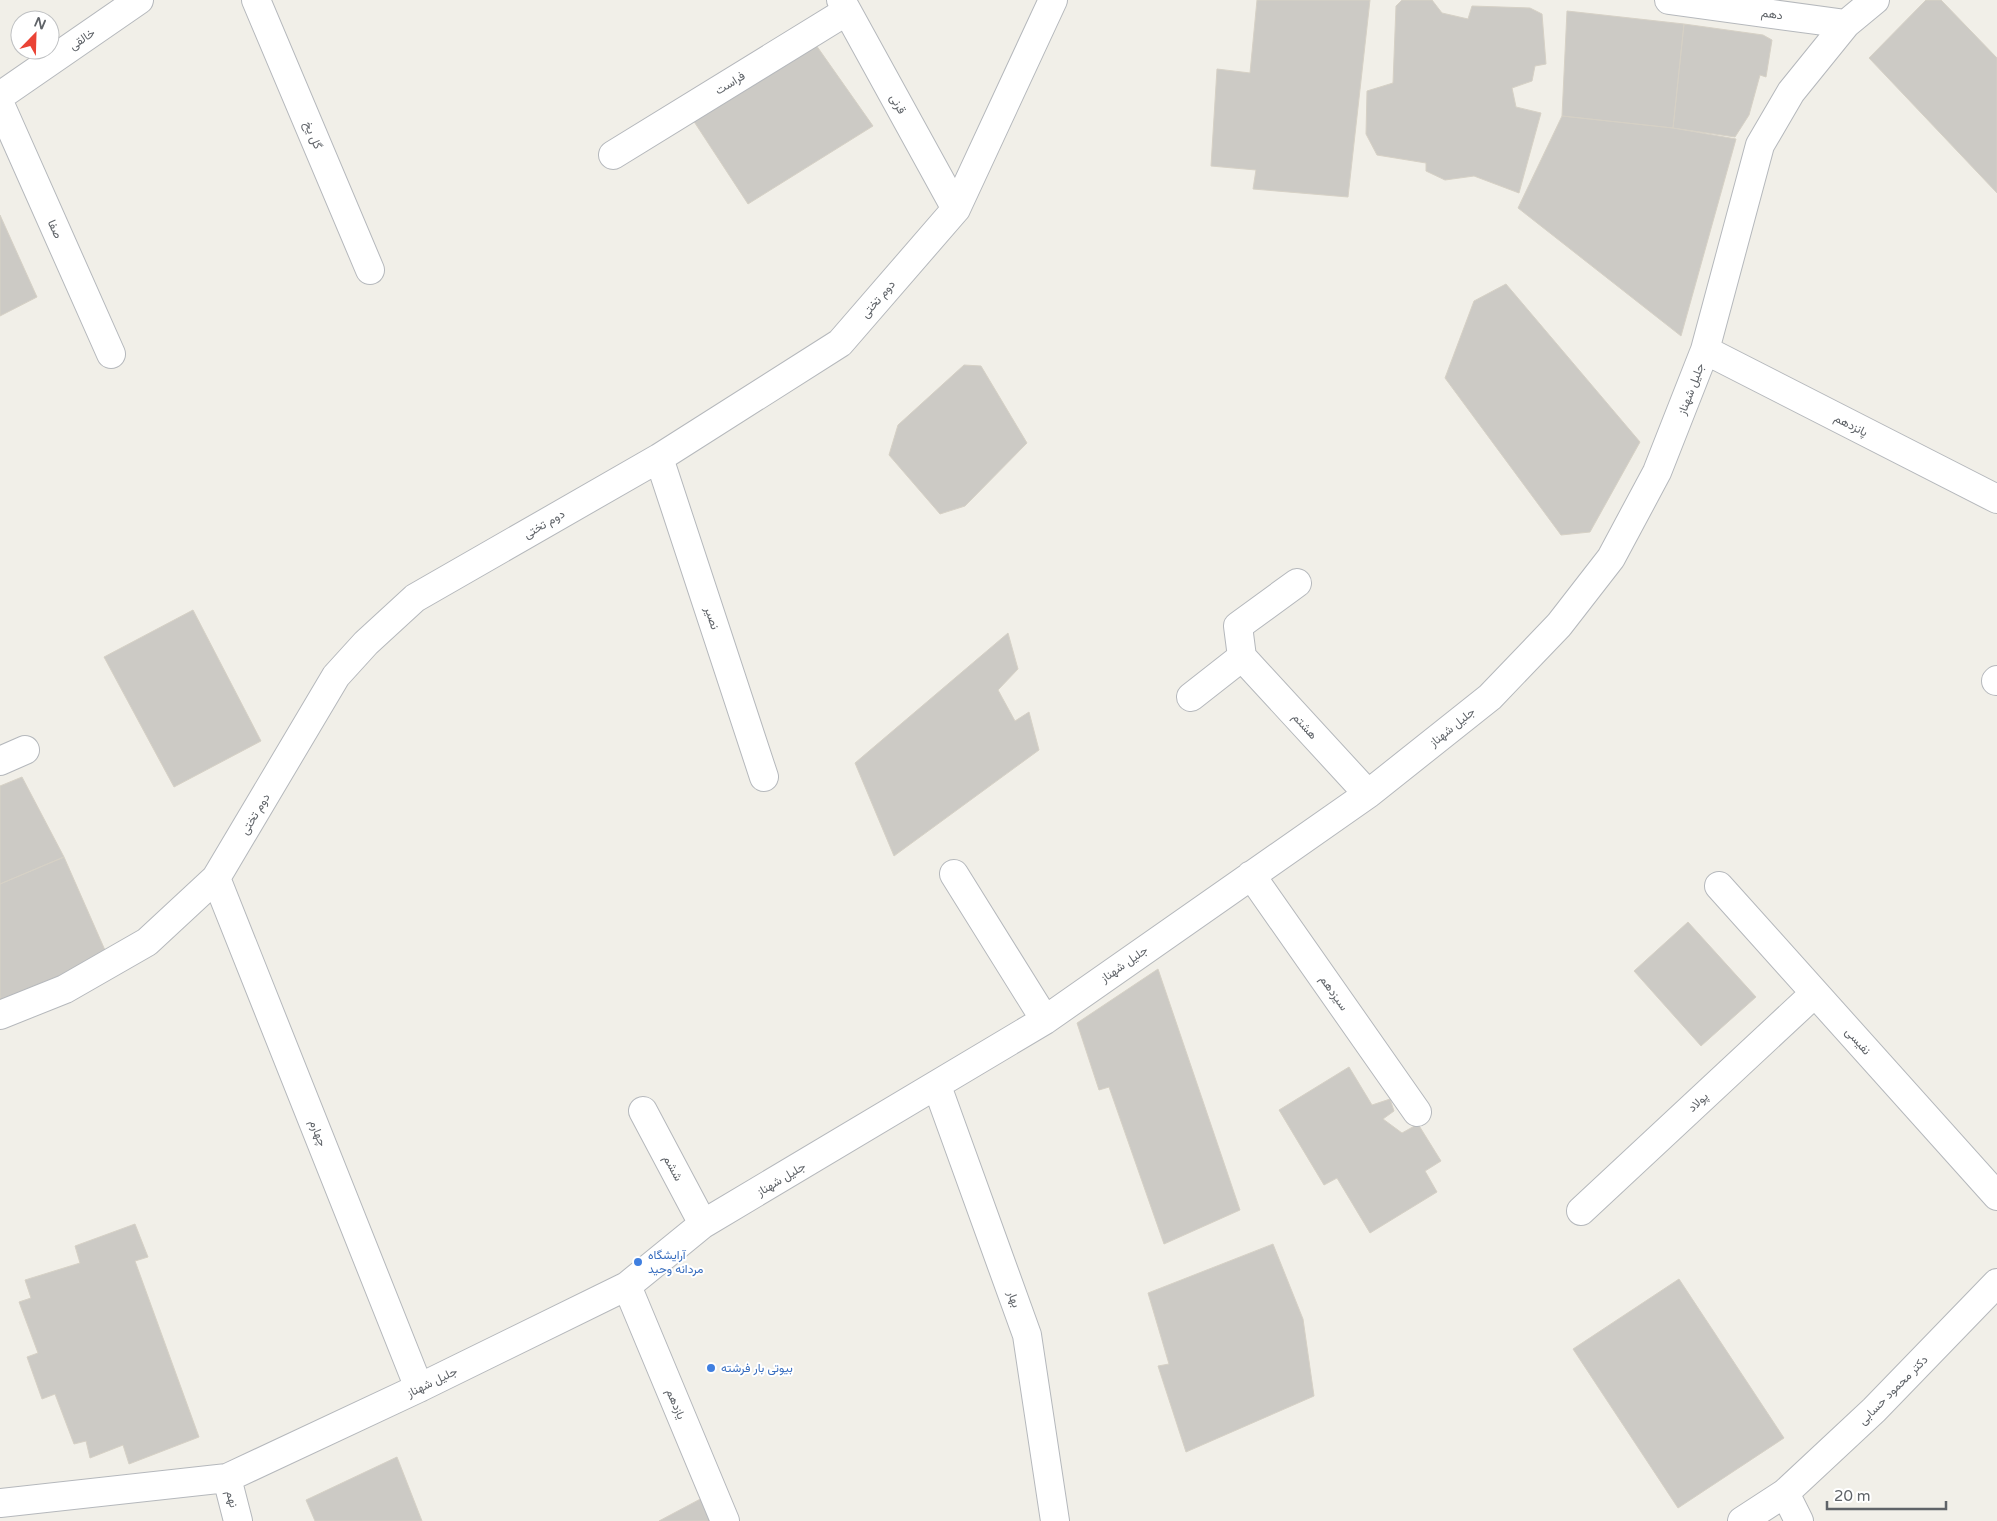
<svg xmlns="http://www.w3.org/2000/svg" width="1997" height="1521" viewBox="0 0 1997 1521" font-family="'Varela Round',Vazirmatn,sans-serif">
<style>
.building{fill:#cccac5;stroke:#d6d1c6}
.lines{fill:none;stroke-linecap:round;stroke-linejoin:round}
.minor-casing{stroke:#b5b8bc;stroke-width:30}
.minor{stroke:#fff;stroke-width:28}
.shop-dot{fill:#3f7fe0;stroke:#fff;stroke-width:2}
.labels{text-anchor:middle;stroke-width:4;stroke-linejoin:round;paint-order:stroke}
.street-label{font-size:12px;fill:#5f6368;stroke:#fff}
.shop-label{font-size:12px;fill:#366cbe;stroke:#fff;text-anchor:start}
</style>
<rect width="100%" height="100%" fill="#f1efe8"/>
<path class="building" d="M1257,0H1370L1348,197L1253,189L1256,170L1211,166L1217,69L1250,73Z
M1402,0H1432L1442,13L1468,19L1472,6L1530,8L1542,14L1546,64L1535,66L1532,81L1512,88L1516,107L1541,113L1519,193L1474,176L1445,180L1426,171V163L1377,155L1366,134L1367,91L1393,83L1396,6Z
M1926,0H1941L1997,58V193L1869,58Z
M1567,11L1684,24L1673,128L1562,116Z
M1684,24L1763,35L1772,40L1766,77L1760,75L1749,115L1735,137L1673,128Z
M816,45L873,126L748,204L693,120Z
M1562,116L1673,128L1736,139L1681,336L1518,208Z
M0,215L37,297L0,316Z
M1506,284L1640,442L1590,532L1561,535L1445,378L1474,301Z
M964,365L981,366L1027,443L965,506L940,514L889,455L898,425Z
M193,610L261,741L174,787L104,657Z
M1008,633L1018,669L998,690L1015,721L1029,712L1039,750L894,856L855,763Z
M22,777L64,857L0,884V786Z
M64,857L108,957L0,999V884Z
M1688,922L1756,997L1701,1046L1634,971Z
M1158,969L1240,1210L1164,1244L1109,1087L1099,1090L1077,1023Z
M1349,1067L1372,1105L1390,1099L1394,1111L1383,1119L1402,1133L1418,1124L1441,1161L1425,1171L1437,1192L1370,1233L1337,1178L1324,1185L1279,1110Z
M135,1224L148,1257L135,1261L199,1437L129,1464L123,1445L90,1458L86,1441L74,1444L55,1394L42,1399L27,1357L38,1353L19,1302L31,1298L25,1280L80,1263L75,1246Z
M1273,1244L1303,1319L1314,1396L1186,1452L1158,1366L1169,1364L1148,1293Z
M1679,1279L1784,1438L1678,1508L1573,1349Z
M397,1457L422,1521H315L306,1500Z
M706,1496L714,1521H659Z"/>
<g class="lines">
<g class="minor-casing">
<path id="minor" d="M256,0L370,270
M841,0L956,209
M1669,0L1846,24
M0,96L139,0
M0,104L111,354
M613,155L847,11
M1705,350L1997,499
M659,458L764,777
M1242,657L1368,794
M1996,681L1997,680
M1191,697L1242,657L1238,626L1297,583
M0,761L25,750
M954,874L1045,1020
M1251,875L1417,1112
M216,878L419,1388
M1719,886L1997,1196
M0,1015L65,989L147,942L216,878L336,676L366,643L415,598L659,458L840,343L956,209L1053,0
M937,1086L1027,1335L1055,1521
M643,1111L703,1224
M1581,1211L1815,993
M627,1286L725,1521
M227,1478L238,1521
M1785,1493L1799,1521
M0,1503L227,1478L419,1388L627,1286L703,1224L1045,1020L1368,794L1490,697L1559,625L1611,558L1657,472L1705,350L1760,145L1791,92L1846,24L1875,0
M1742,1521L1785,1493L1874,1410L1997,1283"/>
</g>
<use href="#minor" class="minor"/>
</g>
<g class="shop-dot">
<circle cx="638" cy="1262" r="5"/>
<circle cx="711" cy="1368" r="5"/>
</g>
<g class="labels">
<g class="street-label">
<text transform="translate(1772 14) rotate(8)" y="4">دهم</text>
<text transform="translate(82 39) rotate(-34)" y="4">خالقی</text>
<text transform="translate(730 83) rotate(-32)" y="4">فراست</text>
<text transform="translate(898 104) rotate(61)" y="4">قرنی</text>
<text transform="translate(313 135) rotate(67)" y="4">گل یخ</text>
<text transform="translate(55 229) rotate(66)" y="4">صفا</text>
<text transform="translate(878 299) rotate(-49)" y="4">دوم تختی</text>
<text transform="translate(1691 389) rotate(-69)" y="4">جلیل شهناز</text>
<text transform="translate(1851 425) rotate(27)" y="4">پانزدهم</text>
<text transform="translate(544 524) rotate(-30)" y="4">دوم تختی</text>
<text transform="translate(712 618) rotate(72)" y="4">نصیر</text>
<text transform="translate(1305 726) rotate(48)" y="4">هشتم</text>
<text transform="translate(1452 727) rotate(-39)" y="4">جلیل شهناز</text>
<text transform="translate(255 814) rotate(-59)" y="4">دوم تختی</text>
<text transform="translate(1124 964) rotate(-35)" y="4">جلیل شهناز</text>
<text transform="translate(1334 993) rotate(55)" y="4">سیزدهم</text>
<text transform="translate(1858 1041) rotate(48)" y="4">نفیسی</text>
<text transform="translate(1698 1102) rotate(-43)" y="4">پولاد</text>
<text transform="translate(318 1133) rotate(68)" y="4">چهارم</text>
<text transform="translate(673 1168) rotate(62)" y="4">ششم</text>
<text transform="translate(781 1179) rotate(-31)" y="4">جلیل شهناز</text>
<text transform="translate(1014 1299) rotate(70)" y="4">بهار</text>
<text transform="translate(432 1382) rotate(-26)" y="4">جلیل شهناز</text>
<text transform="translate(1893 1390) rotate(-45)" y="4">دکتر محمود حسابی</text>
<text transform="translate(676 1404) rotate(67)" y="4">یازدهم</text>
<text transform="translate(232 1499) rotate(75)" y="4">نهم</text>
</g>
<g class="shop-label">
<text x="648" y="1259">آرایشگاه<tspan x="648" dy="14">مردانه وحید</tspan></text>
<text x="721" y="1372">بیوتی بار فرشته</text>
</g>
</g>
<g transform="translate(35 35) rotate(23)"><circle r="24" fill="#ffffff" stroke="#bfc1c3"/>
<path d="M0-4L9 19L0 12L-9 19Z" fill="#ea4335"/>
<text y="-8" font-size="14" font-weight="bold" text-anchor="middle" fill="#5f6368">N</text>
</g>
<path d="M1827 1501v8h119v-8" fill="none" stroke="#5f6368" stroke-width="2.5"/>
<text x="1834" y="1501" font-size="15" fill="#5f6368" stroke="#ffffff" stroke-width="4" paint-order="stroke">20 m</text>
</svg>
